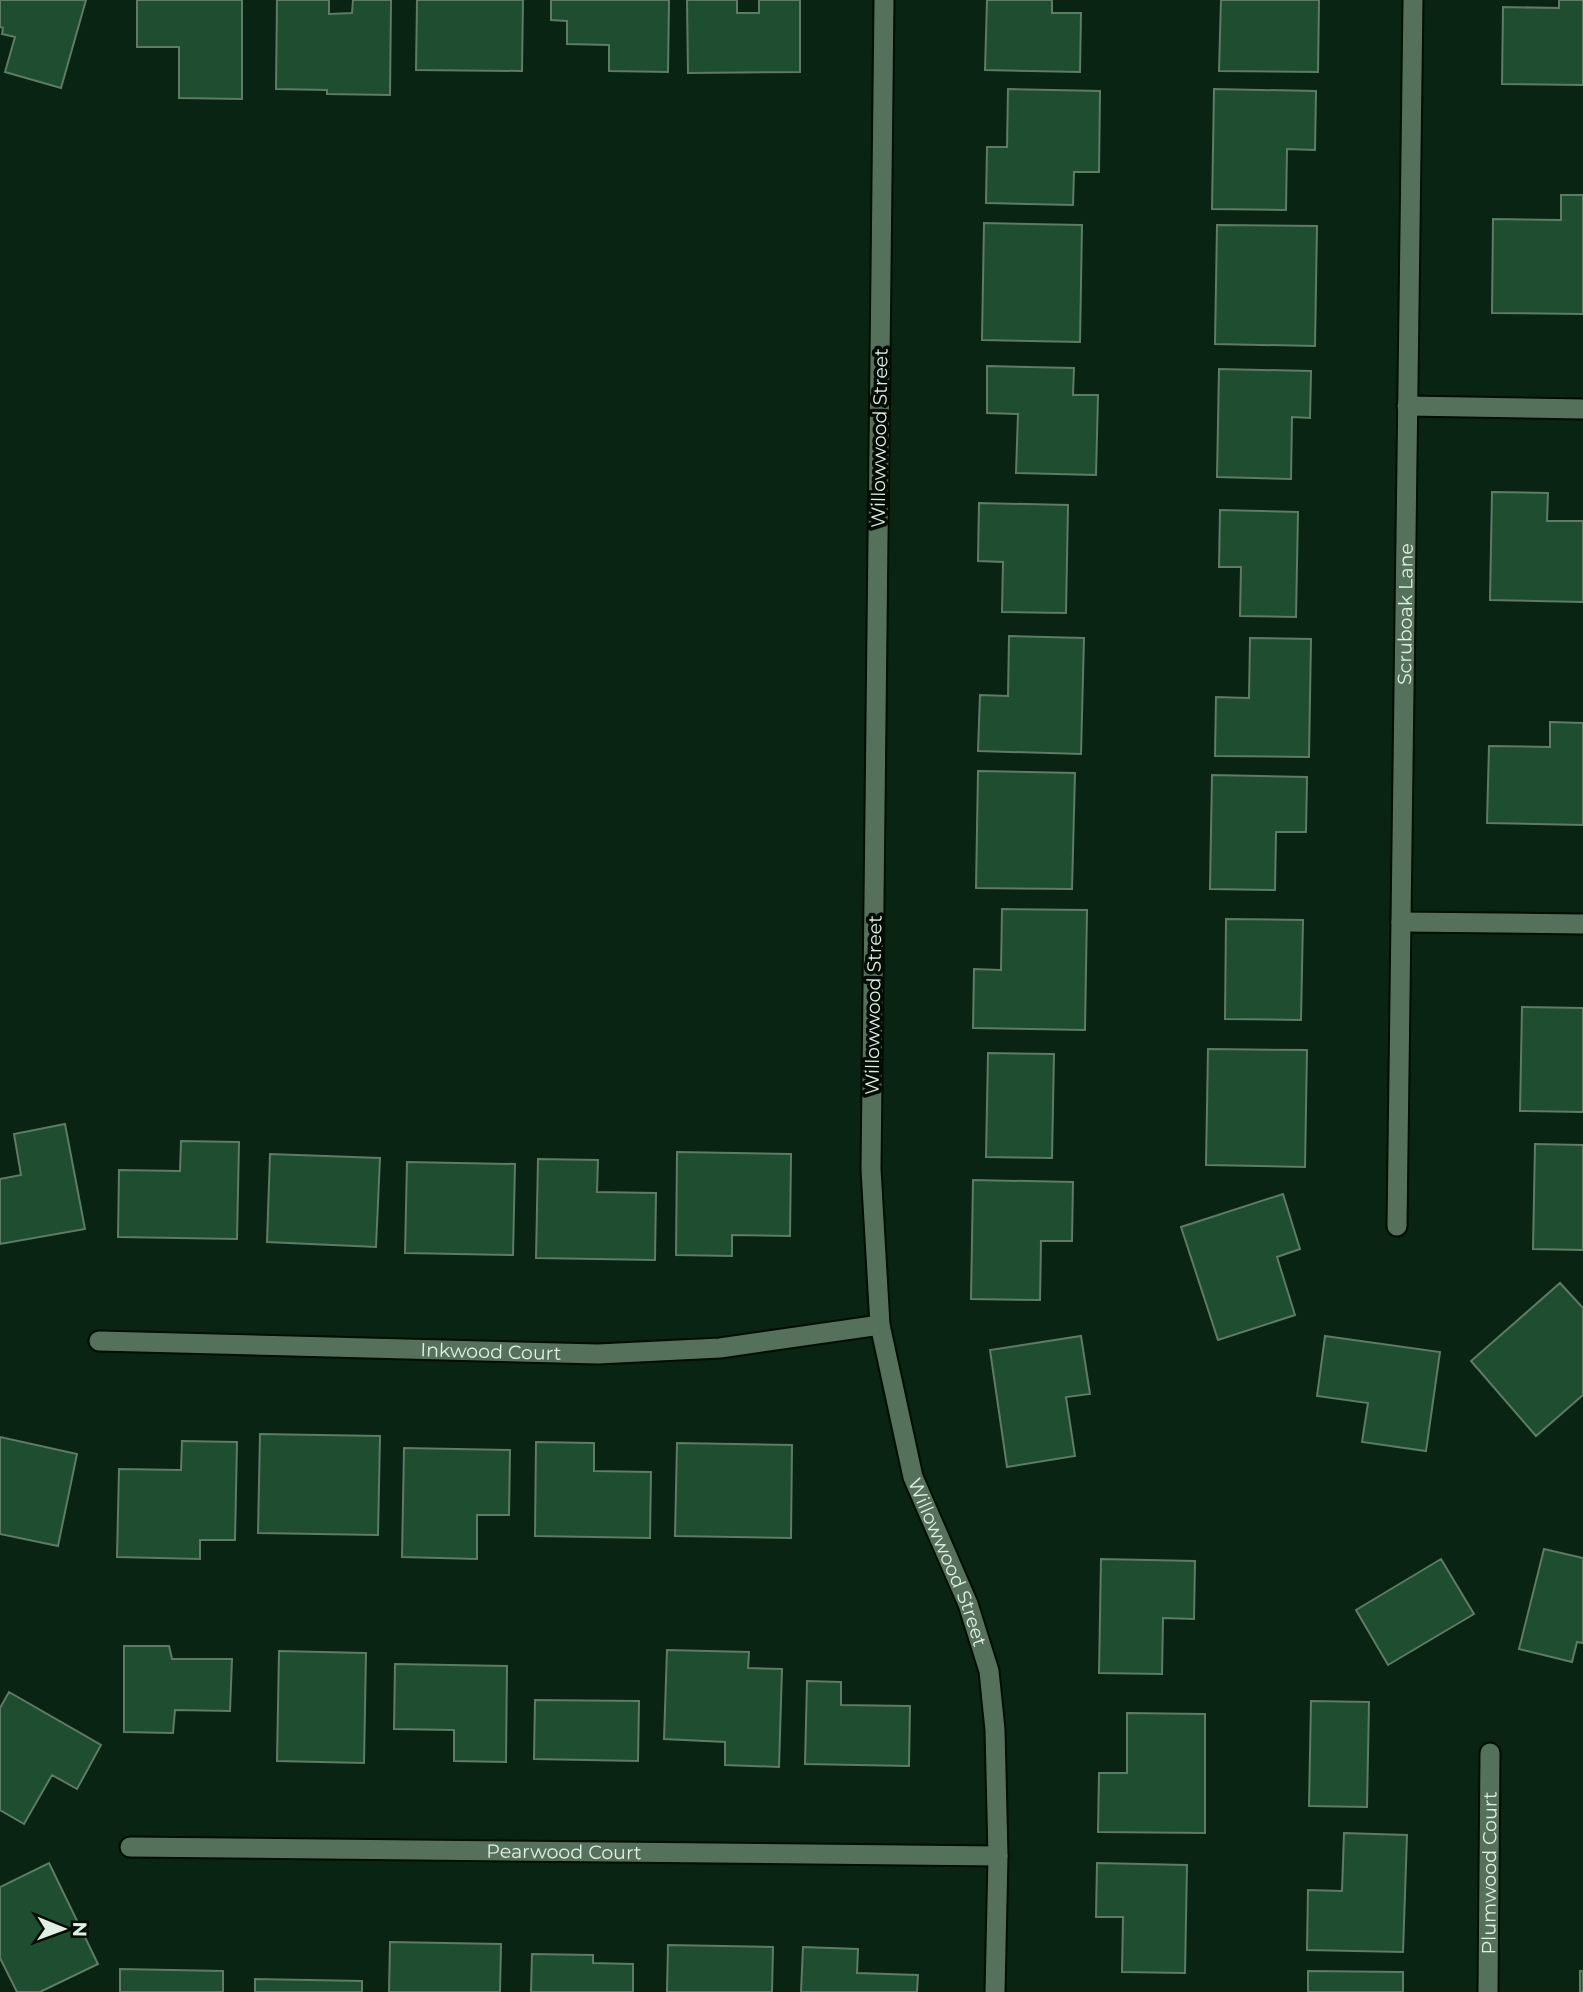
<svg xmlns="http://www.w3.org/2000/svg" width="1583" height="1992" viewBox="0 0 1583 1992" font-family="Montserrat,sans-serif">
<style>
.building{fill:#1f4d2f;stroke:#5e7b65;stroke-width:2}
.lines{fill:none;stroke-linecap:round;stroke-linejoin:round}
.minor-casing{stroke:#000d01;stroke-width:23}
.minor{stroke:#55715c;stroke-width:19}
.labels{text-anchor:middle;stroke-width:7;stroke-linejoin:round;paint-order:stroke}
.street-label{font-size:19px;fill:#dfefe2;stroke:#020b04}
</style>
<rect width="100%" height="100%" fill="#092413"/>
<path class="building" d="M0,0H86L61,88L5,72L15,37L2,34L3,28L0,27Z
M137,0H242V99L179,98V47H137Z
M277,0H329V14L352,13L353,0H391L390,95L327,94V90L276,89Z
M417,0H523L522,71L416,70Z
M551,0H669L668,72L609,71V45L567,44V21L551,20Z
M687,0H737V13H759V0H800V72L688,73Z
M987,0H1052V13H1081L1080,72L985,70Z
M1221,0H1319L1318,72L1219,71Z
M1559,0H1583V85L1502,84L1503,7L1559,8Z
M1008,89L1100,91L1099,172H1074L1073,205L986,203L987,147H1007Z
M1214,89L1316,91L1315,150L1287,149L1286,210L1212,209Z
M1561,195H1583V314L1492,313L1493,219L1561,220Z
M984,223L1082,225L1080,342L982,340Z
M1217,225L1317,226L1315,346L1215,344Z
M987,366L1074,368L1073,395H1098L1096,475L1016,473L1018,414L987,413Z
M1219,369L1311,371L1310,418L1292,417L1291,479L1217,477Z
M1492,492L1548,493L1547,521H1583V602L1490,600Z
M979,503L1068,505L1066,613L1002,612L1003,562L978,561Z
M1220,510L1298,512L1296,617L1240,616L1241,567H1219Z
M1009,636L1084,638L1081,754L978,751L980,695L1008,696Z
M1250,638L1311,639L1309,757L1215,756L1216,697L1249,698Z
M1550,722L1583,723V825L1487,823L1489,746L1550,747Z
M978,771L1075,773L1072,889L976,888Z
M1212,775L1307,777L1306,832H1276L1275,890L1210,889Z
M1002,909L1087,910L1085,1030L973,1028L974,969L1001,970Z
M1226,919L1303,920L1301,1020L1225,1019Z
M1522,1007L1583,1008V1112L1520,1111Z
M1208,1049L1307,1050L1305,1167L1206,1165Z
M988,1053L1054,1054L1052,1158L986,1157Z
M65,1124L85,1229L0,1244V1179L21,1175L14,1134Z
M181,1141L239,1142L237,1239L118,1237L119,1170L180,1171Z
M1535,1144L1583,1145V1250L1533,1249Z
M677,1152L791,1154L790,1236L732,1235V1256L676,1255Z
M270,1154L380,1158L376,1247L267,1242Z
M538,1159L598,1160L597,1192L656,1193L655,1260L536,1258Z
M407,1162L515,1164L513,1255L405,1253Z
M973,1180L1073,1182L1072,1241H1041L1040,1300L971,1299Z
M1283,1194L1300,1249L1277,1257L1295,1315L1218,1340L1181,1227Z
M1560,1283L1583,1308V1395L1536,1436L1471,1361Z
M1081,1336L1090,1394L1066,1397L1075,1456L1007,1467L990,1350Z
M1325,1336L1440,1352L1426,1451L1362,1442L1368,1403L1317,1396Z
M260,1434L380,1436L378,1535L258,1533Z
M0,1437L77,1454L58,1546L0,1534Z
M182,1441L237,1442L235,1540H200V1559L117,1557L119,1469L181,1470Z
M536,1442L594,1443V1471L651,1472L650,1538L535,1536Z
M677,1443L792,1445L791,1538L675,1536Z
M404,1448L510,1450L509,1515H477V1559L402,1557Z
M1544,1549L1583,1558V1643L1577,1642L1572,1662L1519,1649Z
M1101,1559L1195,1561L1194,1619L1163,1618L1162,1674L1099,1673Z
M1441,1559L1474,1614L1388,1665L1356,1610Z
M124,1646H169L172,1659H232L230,1711L175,1710L173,1733L124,1732Z
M667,1650L749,1652L748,1668L782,1669L779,1767L725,1765V1742L664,1739Z
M279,1651L366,1653L364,1763L277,1761Z
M395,1664L507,1666L506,1762L454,1761V1730L394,1729Z
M807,1681L841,1682V1705L910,1706L909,1766L805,1764Z
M9,1692L101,1745L77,1789L52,1775L24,1824L0,1810V1708Z
M535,1700L639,1701L638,1761L534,1759Z
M1311,1701L1369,1702L1367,1807L1309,1806Z
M1127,1713L1205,1714V1833L1098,1832L1099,1773H1127Z
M1344,1833L1407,1835L1403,1952L1307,1950L1308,1890L1342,1891Z
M49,1863L98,1964L40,1992H17L0,1958V1887Z
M1097,1863L1187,1865L1185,1973L1122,1972L1123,1917H1096Z
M390,1942L501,1944L500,1992H389Z
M668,1945L773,1947L772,1992H667Z
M803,1947L858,1949L857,1973L918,1975L917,1992H801Z
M532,1954L593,1955V1963L633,1964V1992H531Z
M120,1969L223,1971V1992H120Z
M1308,1971L1403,1972V1992H1308Z
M1580,1971H1583V1992H1580Z
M255,1979L362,1981V1992H255Z"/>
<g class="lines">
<g class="minor-casing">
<g id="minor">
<path id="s1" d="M884,0L871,1169L880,1325L913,1477L968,1604L989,1671L995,1730L998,1856L995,1992"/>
<path d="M1407,406L1583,409"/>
<path d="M1401,922L1583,924"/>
<path id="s2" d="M1397,1226L1413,0"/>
<path id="s3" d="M99,1341L598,1354L720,1348L880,1325"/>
<path id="s4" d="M130,1847L998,1856"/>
<path id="s5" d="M1488,1992L1490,1753"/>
</g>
</g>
<use href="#minor" class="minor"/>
</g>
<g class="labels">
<g class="street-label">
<text transform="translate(879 438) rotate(-89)" y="7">Willowwood Street</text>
<text dy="7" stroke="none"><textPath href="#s2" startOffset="612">Scruboak Lane</textPath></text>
<text transform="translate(873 1005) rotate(-89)" y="7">Willowwood Street</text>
<text dy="7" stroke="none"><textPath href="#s3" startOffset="392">Inkwood Court</textPath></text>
<text dy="7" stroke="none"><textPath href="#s1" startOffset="1573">Willowwood Street</textPath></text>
<text dy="7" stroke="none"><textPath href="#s4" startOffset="434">Pearwood Court</textPath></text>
<text dy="7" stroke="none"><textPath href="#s5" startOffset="119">Plumwood Court</textPath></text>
</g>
</g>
<g transform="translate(63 1929) rotate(91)" stroke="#020b04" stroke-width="5" paint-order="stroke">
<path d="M0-5L12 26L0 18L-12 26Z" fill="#dfefe2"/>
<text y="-10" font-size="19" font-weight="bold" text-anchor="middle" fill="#dfefe2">N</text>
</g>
</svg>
